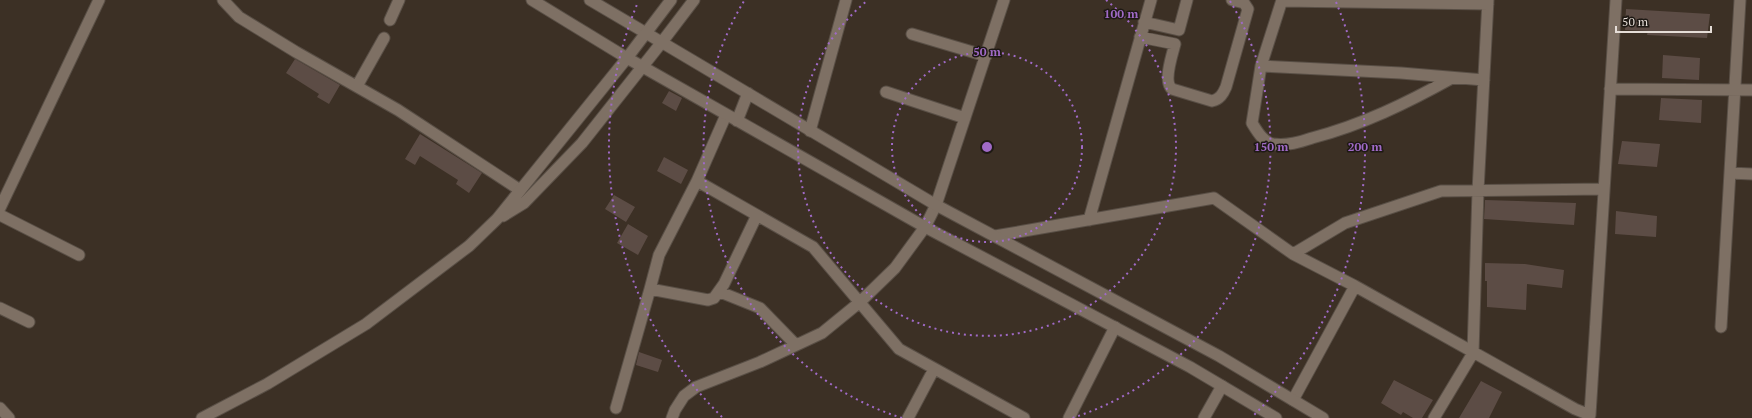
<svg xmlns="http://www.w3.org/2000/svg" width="1752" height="418" viewBox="0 0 1752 418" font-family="'PT Serif',serif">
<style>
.building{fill:#5c4c45}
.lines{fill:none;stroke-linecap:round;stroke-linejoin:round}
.minor-casing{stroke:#594f46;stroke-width:13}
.tertiary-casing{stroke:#594f46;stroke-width:13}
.minor{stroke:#7e7064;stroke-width:11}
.tertiary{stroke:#7e7064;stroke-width:11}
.ring{fill:none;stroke:#a06ac7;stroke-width:2;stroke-dasharray:2 4}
.centre{fill:#a06ac7;stroke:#1e1914;stroke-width:2}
.ring-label{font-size:12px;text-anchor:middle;font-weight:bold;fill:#a06ac7;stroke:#1e1914;stroke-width:3;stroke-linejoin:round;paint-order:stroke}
</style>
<rect width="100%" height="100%" fill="#3c3025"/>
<path class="building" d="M1626,9L1710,14L1707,38L1647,35L1648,31L1625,30Z
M1663,55L1700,58L1699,80L1662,78Z
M295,59L340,85L329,104L317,97L319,94L286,73Z
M669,91L682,98L676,111L662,103Z
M1661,98L1702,100L1701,123L1659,120Z
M420,134L482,173L469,193L456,184L458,180L420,156L415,165L405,159Z
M1622,141L1660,144L1657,167L1618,164Z
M664,157L688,170L681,184L657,171Z
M614,195L635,207L626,222L605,209Z
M1485,200L1576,203L1574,225L1484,219Z
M1616,211L1657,216L1656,237L1615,234Z
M628,224L648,236L638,255L617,243Z
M1485,263L1525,264L1564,270L1562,288L1527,284L1526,310L1487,307V281H1485Z
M639,352L662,360L658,372L636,365Z
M1394,380L1433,400L1422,418H1413L1403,412L1401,415L1381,403Z
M1481,381L1502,392L1489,418H1459Z"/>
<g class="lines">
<g class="minor-casing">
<path id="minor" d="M223,0L239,17L296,52L398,110L520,190
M532,0L627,58
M590,0L646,33
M1282,0L1261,66L1252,123C1257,131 1263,142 1273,144C1287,146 1300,142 1312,138C1362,125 1407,103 1452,78
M1282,1L1488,4
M390,20L399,0
M1144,22L1179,30L1187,0
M912,34L986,56
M1140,37L1175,44C1172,55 1163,82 1172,89L1212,101C1220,99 1223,94 1226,87L1248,9L1244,3L1232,0
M1261,66L1401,73L1484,80
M357,86L384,38
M1610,89L1752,90
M886,92L965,118
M810,131L846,0
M1730,173L1752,174
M697,181L813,247L899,349L1024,418
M0,208L99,0
M0,215L79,255
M1089,220L1151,0
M995,236L1214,198L1293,254L1355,286L1575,409L1590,415L1616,0
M1293,254L1345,223L1441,191L1604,189
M650,289L708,300L714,298L724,284L757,215
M720,292L760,308L796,345
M0,308L29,322
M1721,327L1740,0
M1293,400L1355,286
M0,408L9,418
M616,408L650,289L659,255L697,181L726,115
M672,418L675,410L684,396L696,387L760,362L822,333L860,302L895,268L925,227L936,205L1004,0
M908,418L934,369
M1069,418L1115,327
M1204,418L1222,386
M1434,418L1473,353L1478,191L1488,0"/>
</g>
<g class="tertiary-casing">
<path id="tertiary" d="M646,33L936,205L1219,356L1323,418
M627,58L925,227L1190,367L1276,418
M737,121L748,93
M503,216L524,203L582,143L662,42L694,0
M202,418L267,384L366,324L469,246L497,219L627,58L671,0"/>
</g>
<use href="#minor" class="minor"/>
<use href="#tertiary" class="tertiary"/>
</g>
<g class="ring">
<circle cx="987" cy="147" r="95"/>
<path d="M1106 0A189 189 0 1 1 868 0"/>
<path d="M902 418A284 284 0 0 1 744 1M1230 1A284 284 0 0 1 1072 418"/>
<path d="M722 417A378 378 0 0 1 638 2M1336 2A378 378 0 0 1 1252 417"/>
</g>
<circle cx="987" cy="147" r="6" class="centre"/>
<g class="ring-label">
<text x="1121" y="18">100 m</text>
<text x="987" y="56">50 m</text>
<text x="1271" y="151">150 m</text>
<text x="1365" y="151">200 m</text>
</g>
<path d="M1616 26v6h95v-6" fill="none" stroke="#e5ddd7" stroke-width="2"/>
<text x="1622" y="26" font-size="12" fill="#e5ddd7" stroke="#1e1914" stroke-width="3" paint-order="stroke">50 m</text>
</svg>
